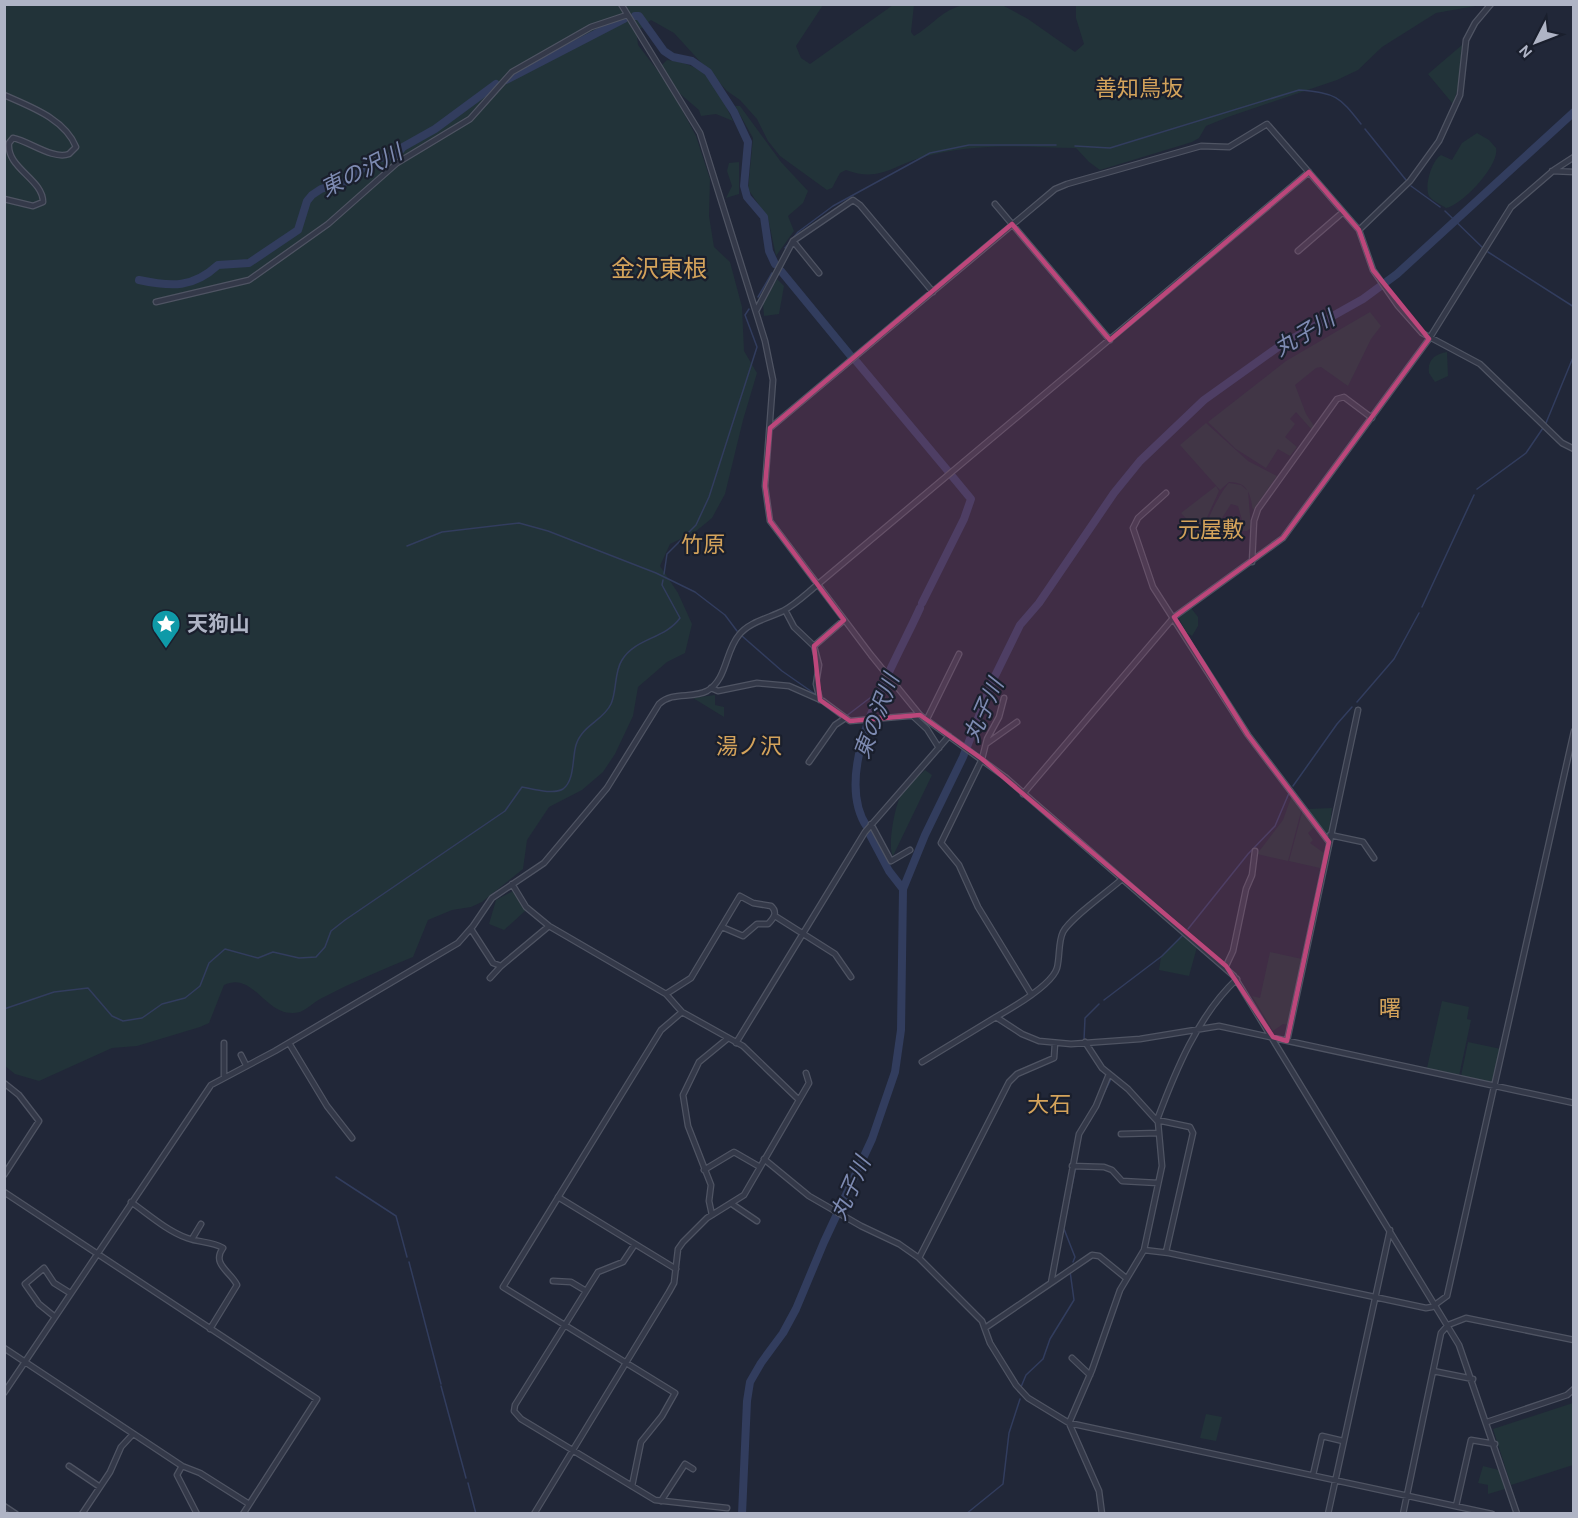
<svg xmlns="http://www.w3.org/2000/svg" width="1578" height="1518" viewBox="0 0 1578 1518" font-family="Karla,'Noto Sans JP',sans-serif">
<style>
.green{fill:#223339}
.lines{fill:none;stroke-linecap:round;stroke-linejoin:round}
.stream{stroke:#323d5e;stroke-width:1.5}
.river{stroke:#323d5e;stroke-width:8}
.minor-casing{stroke:#4f5463;stroke-width:7}
.minor{stroke:#343949;stroke-width:4.5}
.marked{fill:#bc477b;fill-opacity:0.2;stroke:#bc477b;stroke-width:4.5;stroke-linejoin:round}
.labels{text-anchor:middle;stroke-width:4.5;stroke-linejoin:round;paint-order:stroke}
.poi-label{font-size:21px;font-weight:bold;fill:#afb4c5;stroke:#1a1f2d;text-anchor:start}
.neighbourhood-label{font-size:22px;fill:#d4a35b;stroke:#1a1f2d}
.water-label{font-size:22px;font-style:italic;fill:#7e8bb2;stroke:#1a1f2d}
.quarter-label{font-size:24px;fill:#d4a35b;stroke:#1a1f2d}
</style>
<rect width="100%" height="100%" fill="#212738"/>
<path class="green" d="M967,4L1004,6L1028,19L1075,52L1084,44L1076,18V5H1481L1436,13L1382,47L1358,70L1337,80L1228,117L1206,126L1199,138L1192,142L1100,170L1089,162L1076,148C1020,147 975,142 920,158C891,167 878,182 846,170L840,173L832,188L827,190L780,156L768,141L757,119L740,100L727,91L674,33L651,20L640,29L637,37L638,45L668,84L696,136L710,179L709,216L714,247L730,262L742,307L744,351L757,373L743,420L725,494L712,518L695,532L670,544L660,566L678,593L692,624L685,653L667,662L638,687L633,716L615,754L603,772L582,790L549,807L527,840L523,869L482,902L471,907L452,910L428,920L413,957C383,969 353,982 324,997C316,1000 308,1009 300,1012C266,1021 255,970 224,985L209,1023L200,1027L137,1046L112,1048L39,1081L15,1074L5,1066V5H823L796,46L801,58L810,64L893,5H914L911,32L914,36C935,24 940,10 967,4Z
M1462,45L1460,81L1453,104L1428,74Z
M667,60C710,65 716,86 733,121L716,114L701,116L699,110L678,92L662,65Z
M735,106H740L781,162L808,191L803,203L788,216L794,231L776,256L768,218L748,189L753,138Z
M1477,133L1489,140L1496,148C1500,165 1462,205 1446,208C1440,204 1433,201 1429,196C1424,186 1432,160 1441,155L1452,160L1462,143Z
M739,162V194L726,198L732,186L727,171L729,163Z
M777,279L784,286L779,314L764,316L763,304Z
M1370,312L1381,326L1371,339L1348,386L1321,367L1316,368L1295,385L1306,414L1314,426L1312,430L1296,412L1290,419L1295,424L1285,437L1297,447L1290,456L1278,449L1266,468L1236,449L1208,422L1286,361Z
M1447,352L1448,376L1435,382L1429,373C1427,360 1435,354 1447,352Z
M1206,423L1248,461L1277,476L1253,510C1250,493 1248,482 1229,482L1220,490L1180,445Z
M1229,483L1241,485L1248,491L1251,528L1247,531H1240L1242,520L1238,506L1231,504L1211,535L1205,537C1202,526 1221,491 1229,483Z
M1216,486L1219,491L1200,533L1181,513Z
M1191,608L1198,617V626L1192,636L1186,632L1179,618Z
M715,695V705L724,707V717L693,698Z
M925,770L932,775L893,856C887,848 895,805 901,795C906,786 918,777 925,770Z
M1292,795L1302,808L1288,861L1257,854L1283,820Z
M1332,808L1329,832L1327,834L1308,809Z
M1303,809L1315,826L1308,833L1313,840L1310,843L1324,853L1320,868L1289,861Z
M513,891L522,896L525,911L504,930L489,924L496,900Z
M1184,935L1197,947L1189,976L1159,970L1161,957Z
M1270,952L1302,959L1288,1025L1283,1024L1273,1031L1252,996L1260,998Z
M1442,1001L1469,1007L1467,1019L1471,1020L1459,1076L1427,1068Z
M1468,1042L1501,1049L1493,1083L1461,1076Z
M1573,1403V1465L1511,1485L1493,1429Z
M1206,1414L1222,1417L1216,1441L1200,1438Z
M1483,1466L1499,1470L1505,1489L1488,1494V1485L1478,1483Z"/>
<g class="lines">
<path class="stream" d="M1365,129L1406,180
M1075,146L1110,148L1299,90C1336,93 1339,96 1361,124
M1411,186L1440,207
M1445,211L1483,248
M785,248L798,232L833,206L930,153L969,145H1056
M1488,252L1574,307
M758,297L772,273
M1546,423L1574,355
M1477,489L1526,453L1543,428
M407,546L442,532L519,523L548,531L656,573L695,592L725,615L737,631
M664,574L667,554L696,525L709,497L757,347L745,315L749,309
M1422,607L1474,495
M742,636L782,671L815,694
M1357,702L1394,659L1419,613
M845,717L883,688
M1293,786L1337,724L1352,707
M1188,929L1248,854L1275,826L1289,793
M1104,1000L1162,956L1184,934
M4,1009L54,992L88,988L112,1016L123,1021L142,1018L162,1004L185,998L200,986L209,963L225,949L258,958L273,952L299,958L316,957L325,947L331,931L345,920L505,811L522,787C533,789 553,795 563,789C575,780 572,758 576,745C582,725 603,721 611,704C617,691 614,672 622,660C635,638 665,639 680,618L662,585L663,580
M1084,1040L1085,1018L1099,1004
M1090,1121L1111,1079
M336,1177L396,1216L407,1257
M1066,1216L1075,1170
M1064,1229L1075,1257L1073,1262
M409,1262L441,1384
M441,1386L466,1478
M1021,1387L1026,1375L1043,1359L1050,1339L1074,1300L1070,1271
M468,1483L476,1514
M966,1514L1003,1484L1009,1433L1020,1399"/>
<path class="river" d="M635,16H639L664,51L673,57L692,61L708,72L734,112L748,142L744,186L747,197L764,217L769,251L775,264
M506,80L624,19
M781,271L850,355
M139,280C172,287 193,288 218,265L249,263L298,230L307,201L312,195L321,189L351,180L371,160L396,155L403,147L435,129L496,84
M856,361L948,471
M922,603L964,519L971,499L952,476
M867,827C829,770 895,664 920,608
M870,835L889,871L903,889
M742,1514L747,1401L750,1382L761,1363L783,1333L796,1309L824,1242L872,1139L895,1072L901,1030L903,889L925,835L963,757L993,680L1020,625L1039,603L1114,493L1140,461L1204,400L1281,345L1363,299L1397,274L1574,112"/>
<g class="minor-casing">
<path id="minor" d="M621,4L700,133L765,341L773,380L765,486L770,521L871,655L920,715L1005,777L1234,976L1459,1345L1517,1514
M4,95C31,107 65,119 76,147L69,154C53,160 29,141 13,138L9,143C6,168 43,179 43,202L33,206L4,199
M1552,171L1574,172
M995,204L1110,340
M1359,230L1410,181L1439,141L1460,95L1466,40L1475,23L1491,4
M793,241L819,273
M1298,251L1343,212
M156,302L249,280L328,224L397,163L470,119L512,72L591,27L627,15
M756,311L793,241L853,200L860,205L933,292
M770,428L1055,189L1067,184L1201,146L1229,147L1267,124L1359,230L1373,270L1398,306L1422,333L1480,364L1562,443L1574,449
M1166,493L1138,518L1133,528L1153,587L1248,735L1329,842
M1252,562L1254,521L1258,509L1337,399L1344,397L1372,418
M785,610L794,627L814,646
M711,688L718,691L757,683L789,686L823,701L850,721L920,715
M1004,698L999,717L987,739L982,759L941,843L959,865L978,907L1031,994
M820,700L816,684L819,665L814,646L844,620
M914,717L927,729L939,748
M927,719L959,654
M986,744L1017,722
M809,762L835,725L844,719
M1023,794L1174,617L1283,538L1429,339L1511,207L1554,170L1574,157
M871,824L891,861L910,850
M1330,835L1363,842L1374,858
M512,884L526,907L549,926L666,994L682,1012L743,1046L798,1099
M775,916L835,954L851,977
M471,929L493,963L501,966L549,926
M1226,966L1233,951L1246,889L1252,875L1255,851
M490,978L501,966
M666,994L691,978L740,896L753,903L771,906C778,912 774,918 768,924H757L743,936L722,927
M996,1017C1012,1008 1052,985 1057,968C1060,957 1058,942 1063,932C1070,918 1109,891 1122,879
M1287,1041L1358,710
M1085,1042L1102,1068L1128,1089L1158,1122L1162,1166L1144,1250L1120,1290L1092,1370L1069,1423L1099,1491L1102,1514
M289,1043L327,1106L352,1138
M736,1043L865,832L949,736
M241,1055L246,1065
M922,1062L996,1017L1022,1034L1039,1041L1071,1044L1140,1039L1219,1026L1574,1103
M224,1076V1043
M4,1083L19,1095L39,1121L4,1175
M1121,1134L1159,1133
M764,1159L809,1196L861,1226L899,1244L919,1258L982,1321L990,1343L1016,1385L1028,1398L1069,1423L1492,1514
M1072,1166L1104,1167L1112,1170L1122,1181L1158,1183
M704,1170L734,1152L760,1167
M4,1192L317,1399L243,1514
M558,1197L676,1269
M131,1202C148,1214 167,1231 187,1238C200,1243 211,1241 223,1248C211,1264 231,1272 237,1285L210,1329
M732,1204L757,1221
M712,1215L709,1201L711,1185L688,1126L683,1095L699,1062L727,1039
M192,1239L201,1224
M635,1244L623,1262L598,1272L515,1405L514,1411L521,1419L655,1500L727,1508
M1144,1250L1169,1253L1426,1308L1432,1307L1447,1296L1574,731
M1166,1252L1193,1133L1190,1127L1157,1120C1175,1072 1198,1015 1237,979
M919,1258L1009,1082L1017,1074L1054,1058L1055,1043
M553,1281L571,1282L586,1291
M1051,1283L1092,1255L1099,1256L1126,1278
M55,1317L39,1304L25,1284L44,1268L54,1283L70,1293
M985,1328L1051,1283L1079,1134L1096,1106L1109,1074
M4,1348L182,1466L200,1473L249,1504
M1072,1358L1090,1375
M1433,1371L1473,1379
M4,1393L211,1085L275,1051L458,943L473,926L492,898L544,863L607,788L659,704C673,691 691,699 707,691C727,680 725,651 739,635C749,622 769,618 783,611C796,604 806,594 817,585L1309,172
M1487,1422L1567,1395L1574,1389
M69,1466L100,1487
M182,1466L177,1475L197,1514
M1313,1475L1322,1436L1343,1441
M632,1486L641,1442L662,1416L675,1393L503,1287L661,1030L682,1012
M661,1501L685,1464L693,1469
M4,1506L16,1514
M1456,1506L1471,1440L1495,1444
M82,1514L110,1472L121,1447L133,1434
M534,1514L669,1292L674,1283L678,1249L683,1242L707,1218L744,1195L809,1083L806,1073
M1328,1514L1390,1230
M1403,1514L1441,1333L1448,1325L1466,1318L1574,1340"/>
</g>
<use href="#minor" class="minor"/>
</g>
<path class="marked" d="M1309,172L1359,230L1373,270L1429,339L1283,538L1174,617L1248,735L1329,842L1287,1041L1273,1037L1226,966L982,759L920,715L850,721L820,700L814,646L844,620L770,521L765,486L770,428L1012,224L1110,340Z"/>
<defs>
<g id="sight-pin" transform="scale(1.5)"><path d="M0 17L-7.5 6A9.5 9.5 0 1 1 7.5 6Z" fill="#0f9aa8" stroke="#1a1f2d"/><path d="M0-6L1.8-2.2L6-1.7L2.9 1.2L3.7 5.4L0 3.3L-3.7 5.4L-2.9 1.2L-6-1.7L-1.8-2.2Z" fill="#fff"/></g>
</defs>
<g fill-rule="evenodd">
<use href="#sight-pin" x="166" y="624"/>
</g>
<g class="labels">
<g class="poi-label">
<text x="187" y="631">天狗山</text>
</g>
<g class="neighbourhood-label">
<text x="1139" y="96">善知鳥坂</text>
<text x="1211" y="537">元屋敷</text>
<text x="703" y="552">竹原</text>
<text x="749" y="754">湯ノ沢</text>
<text x="1390" y="1016">曙</text>
<text x="1049" y="1112">大石</text>
</g>
<g class="water-label">
<text transform="translate(361 170) rotate(-27)" y="8">東の沢川</text>
<text transform="translate(1304 333) rotate(-31)" y="8">丸子川</text>
<text transform="translate(983 710) rotate(-66)" y="8">丸子川</text>
<text transform="translate(876 716) rotate(-69)" y="8">東の沢川</text>
<text transform="translate(850 1188) rotate(-66)" y="8">丸子川</text>
</g>
<g class="quarter-label">
<text x="659" y="277">金沢東根</text>
</g>
</g>
<rect width="1578" height="1518" fill="none" stroke="#afb4c5" stroke-width="12"/>
<g transform="translate(1536 42) rotate(228)" stroke="#1a1f2d" stroke-width="4.5" paint-order="stroke">
<path d="M0-4.5L10 22L0 15L-10 22Z" fill="#afb4c5"/>
<text y="-9" font-size="16" font-weight="bold" text-anchor="middle" fill="#afb4c5">N</text>
</g>
</svg>
